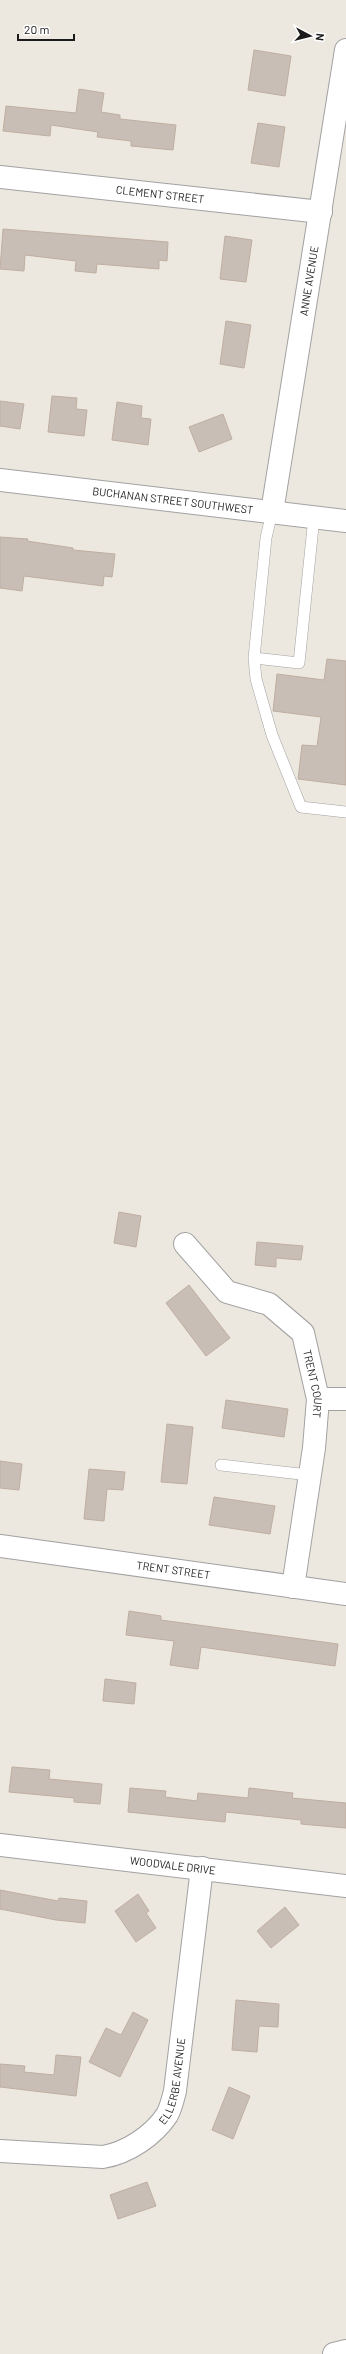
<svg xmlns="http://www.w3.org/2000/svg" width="346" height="2354" viewBox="0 0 346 2354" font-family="Barlow,sans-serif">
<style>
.building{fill:#c9beb5;stroke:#bfaea1}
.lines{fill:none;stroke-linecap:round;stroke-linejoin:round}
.service-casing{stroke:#a2a2a2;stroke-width:12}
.minor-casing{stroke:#a2a2a2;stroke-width:24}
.tertiary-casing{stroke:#a2a2a2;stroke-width:24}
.service{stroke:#fff;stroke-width:11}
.minor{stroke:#fff;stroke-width:22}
.tertiary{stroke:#fff;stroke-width:22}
.labels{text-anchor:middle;stroke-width:3;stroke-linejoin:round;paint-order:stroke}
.street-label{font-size:11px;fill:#1b1b1b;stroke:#fff}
</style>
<rect width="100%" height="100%" fill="#ede8df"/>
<path class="building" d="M254,50L291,56L285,96L248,90Z
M79,89L104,93L101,112L120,115V119L176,125L173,150L131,146V141L97,137L98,132L51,125L50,136L3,131L6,106L76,113Z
M258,123L285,127L279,167L251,163Z
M3,229L168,242L167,261L159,260V269L97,264L96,273L75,271L76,261L25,255L24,271L0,269Z
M225,236L252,240L246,282L220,279Z
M226,321L251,325L244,368L220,364Z
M52,396L77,398L76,409L87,410L84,436L48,432Z
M0,401L24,404L20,429L0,426Z
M117,402L142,406L141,418L151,419L148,445L112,440Z
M223,414L232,439L199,452L189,427Z
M0,537L28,539L27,541L73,548V550L115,554L112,577L104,576L103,586L24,576L22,591L0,588Z
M327,659L346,661V785L298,779L302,745L317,746L321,717L273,711L277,674L324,680Z
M119,1212L141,1216L136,1247L114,1243Z
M257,1242L303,1246L301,1260L276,1258V1267L255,1265Z
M189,1285L230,1338L206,1356L166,1303Z
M226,1400L288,1409L284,1437L222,1428Z
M167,1424L193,1427L187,1484L161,1482Z
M0,1461L22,1464L19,1490L0,1488Z
M89,1469L125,1472L123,1490L107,1489L104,1521L84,1519Z
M214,1497L275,1506L270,1534L209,1525Z
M129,1611L161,1616V1620L338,1644L335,1666L201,1647L198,1669L170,1665L174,1641L126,1635Z
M105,1679L136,1683L134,1704L103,1701Z
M12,1767L50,1770L49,1779L102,1784L100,1804L74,1802V1798L9,1792Z
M130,1788L166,1791L165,1797L197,1801L198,1793L248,1798L249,1788L293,1793L292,1798L346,1803V1828L301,1824V1820L226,1812L225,1822L128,1812Z
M0,1890L58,1901L59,1898L87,1901L85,1923L56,1920L0,1909Z
M138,1894L149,1911L146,1913L156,1928L136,1942L115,1911Z
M285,1907L299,1925L271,1948L257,1931Z
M236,2000L279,2004L278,2027L259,2026L257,2052L232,2050Z
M133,2012L148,2020L120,2077L89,2062L106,2028L121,2035Z
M56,2055L81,2057L76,2096L0,2087V2064L25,2066L24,2072L54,2075Z
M229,2087L250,2096L233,2139L212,2130Z
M147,2182L156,2206L118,2219L110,2195Z"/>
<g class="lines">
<g class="service-casing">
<path id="service" d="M272,512L266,538L254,658L256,679L272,735L301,807L346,812
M254,658L299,663L314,517
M221,1465L309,1475"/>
</g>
<g class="minor-casing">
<g id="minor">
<path id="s1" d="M0,177L321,212"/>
<path id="s2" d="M272,512L346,50"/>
<path id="s3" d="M185,1244L227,1292L269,1304L303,1333L318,1399L314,1448L293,1587"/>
<path d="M318,1399H346"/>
<path id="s4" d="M0,1546L346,1594"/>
<path id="s5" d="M0,1845L346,1886"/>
<path id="s6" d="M0,2151L103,2157C127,2153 153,2136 167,2115C171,2108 173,2099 175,2091L202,1868"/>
<path d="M334,2354L346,2351"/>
</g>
</g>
<g class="tertiary-casing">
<g id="tertiary">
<path id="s7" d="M0,480L346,521"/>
</g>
</g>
<use href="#service" class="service"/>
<use href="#minor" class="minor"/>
<use href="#tertiary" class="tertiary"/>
</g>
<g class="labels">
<g class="street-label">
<text dy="4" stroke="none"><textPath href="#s1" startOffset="161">CLEMENT STREET</textPath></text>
<text dy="4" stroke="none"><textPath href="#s2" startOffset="234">ANNE AVENUE</textPath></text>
<text dy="4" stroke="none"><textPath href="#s7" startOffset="174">BUCHANAN STREET SOUTHWEST</textPath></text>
<text dy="4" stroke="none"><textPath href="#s3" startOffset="204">TRENT COURT</textPath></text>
<text dy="4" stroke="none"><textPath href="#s4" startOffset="175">TRENT STREET</textPath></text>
<text dy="4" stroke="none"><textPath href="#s5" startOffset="174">WOODVALE DRIVE</textPath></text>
<text dy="4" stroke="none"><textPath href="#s6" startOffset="216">ELLERBE AVENUE</textPath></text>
</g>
</g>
<g transform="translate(310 36) rotate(97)" stroke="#ffffff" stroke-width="3" paint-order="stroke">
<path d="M0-3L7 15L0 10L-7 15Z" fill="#1b1b1b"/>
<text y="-6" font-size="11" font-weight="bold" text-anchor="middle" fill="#1b1b1b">N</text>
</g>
<path d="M18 34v6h56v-6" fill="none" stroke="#1b1b1b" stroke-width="2"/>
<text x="24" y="34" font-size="12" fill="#1b1b1b" stroke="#ffffff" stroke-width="3" paint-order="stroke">20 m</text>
</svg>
